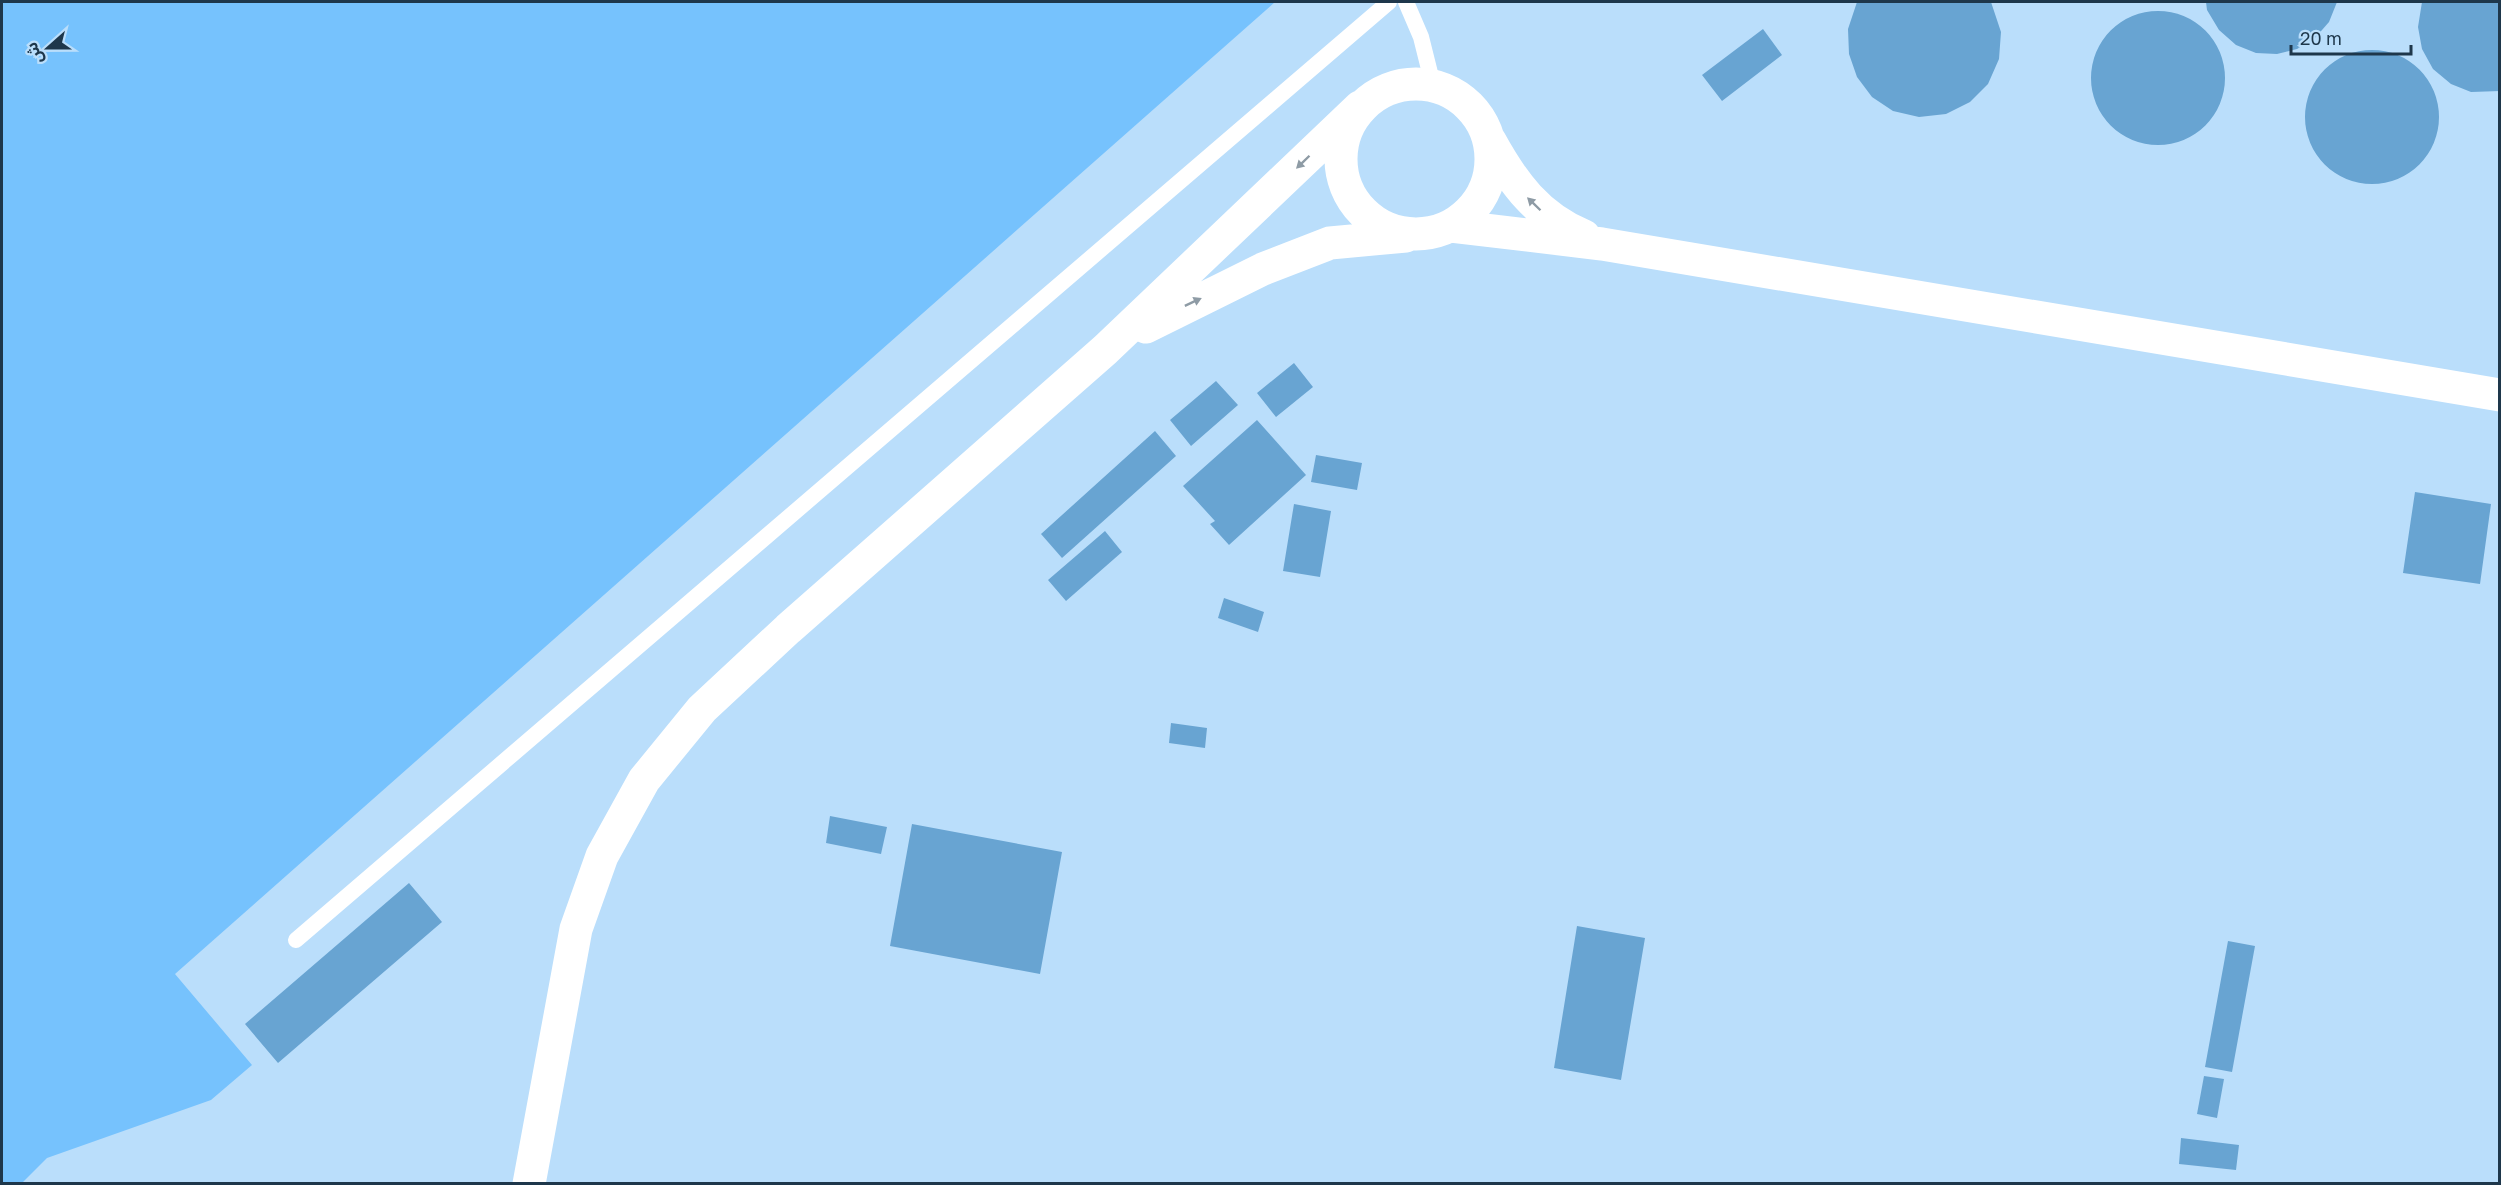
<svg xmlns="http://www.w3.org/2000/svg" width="2501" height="1185" viewBox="0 0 2501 1185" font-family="'Golos Text','Noto Sans Arabic',sans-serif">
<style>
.water{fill:#76c2fd}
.building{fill:#68a4d2}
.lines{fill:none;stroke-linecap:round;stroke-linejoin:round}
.lane{stroke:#fff;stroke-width:16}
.street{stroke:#fff;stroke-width:33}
.oneway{fill:#8e9ba5}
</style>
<rect width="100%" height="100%" fill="#badefb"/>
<path class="water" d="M2,2H1275L175,974L252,1065L211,1100L47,1158L22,1183L2,1184Z"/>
<path class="building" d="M1857,2H1991L2001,32L1999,59L1988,84L1970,102L1946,114L1919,117L1893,111L1872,97L1857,77L1849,54L1848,29Z
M2206,2H2337L2329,22L2315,38L2297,49L2277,54L2256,53L2236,45L2219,30L2207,10Z
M2422,2H2500V91L2471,92L2451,84L2433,69L2422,49L2418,27Z
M2091 78a67 67 0 1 1 134 0a67 67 0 1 1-134 0Z
M1763,29L1782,55L1722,101L1702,75Z
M2305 117a67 67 0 1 1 134 0a67 67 0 1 1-134 0Z
M1294,363L1313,387L1276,417L1257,393Z
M1216,381L1238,405L1191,446L1170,420Z
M1257,420L1306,475L1229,545L1210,524L1215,521L1183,486Z
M1155,431L1176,456L1062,558L1041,534Z
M1316,455L1362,463L1357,490L1311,482Z
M2415,492L2491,504L2480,584L2403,573Z
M1294,504L1331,511L1320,577L1283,571Z
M1105,531L1122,552L1066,601L1048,580Z
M1224,598L1264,612L1258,632L1218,618Z
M1171,723L1207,728L1205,748L1169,743Z
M830,816L887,827L881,854L826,843Z
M912,824L1062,852L1040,974L890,946Z
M409,883L442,922L278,1063L245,1024Z
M1577,926L1645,938L1621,1080L1554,1068Z
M2228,941L2255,946L2232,1072L2205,1067Z
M2204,1076L2224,1079L2217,1118L2197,1114Z
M2181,1138L2239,1145L2236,1170L2179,1164Z"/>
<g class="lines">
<path class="lane" d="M1406,2L1421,37L1433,85
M296,940L1389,2"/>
<path class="street" d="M1341 159a75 75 0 1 1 150 0a75 75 0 1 1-150 0Z
M1490,141C1513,183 1538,217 1584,236
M1451,226L1602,244L2500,395
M1146,327L1263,269L1330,243L1406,236
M529,1184L576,929L602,856L644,780L702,709L788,629L1105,350L1360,107"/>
</g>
<defs><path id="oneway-solid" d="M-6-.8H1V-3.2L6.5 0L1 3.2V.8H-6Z" transform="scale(1.5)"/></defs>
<g class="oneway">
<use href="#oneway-solid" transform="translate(1303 162) rotate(136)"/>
<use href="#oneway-solid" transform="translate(1534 204) rotate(-136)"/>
<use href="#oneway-solid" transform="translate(1193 302) rotate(-25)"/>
</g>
<rect width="2501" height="1185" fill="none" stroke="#1e374b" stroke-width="6"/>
<g transform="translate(48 48) rotate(249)" stroke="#badefb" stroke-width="4.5" paint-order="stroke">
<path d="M0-4.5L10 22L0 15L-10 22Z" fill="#1e374b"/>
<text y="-9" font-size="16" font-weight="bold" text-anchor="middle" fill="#1e374b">ش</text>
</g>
<path d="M2291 45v9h120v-9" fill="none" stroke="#1e374b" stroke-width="3"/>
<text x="2300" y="45" font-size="18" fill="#1e374b" stroke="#badefb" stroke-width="4.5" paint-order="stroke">20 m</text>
</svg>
